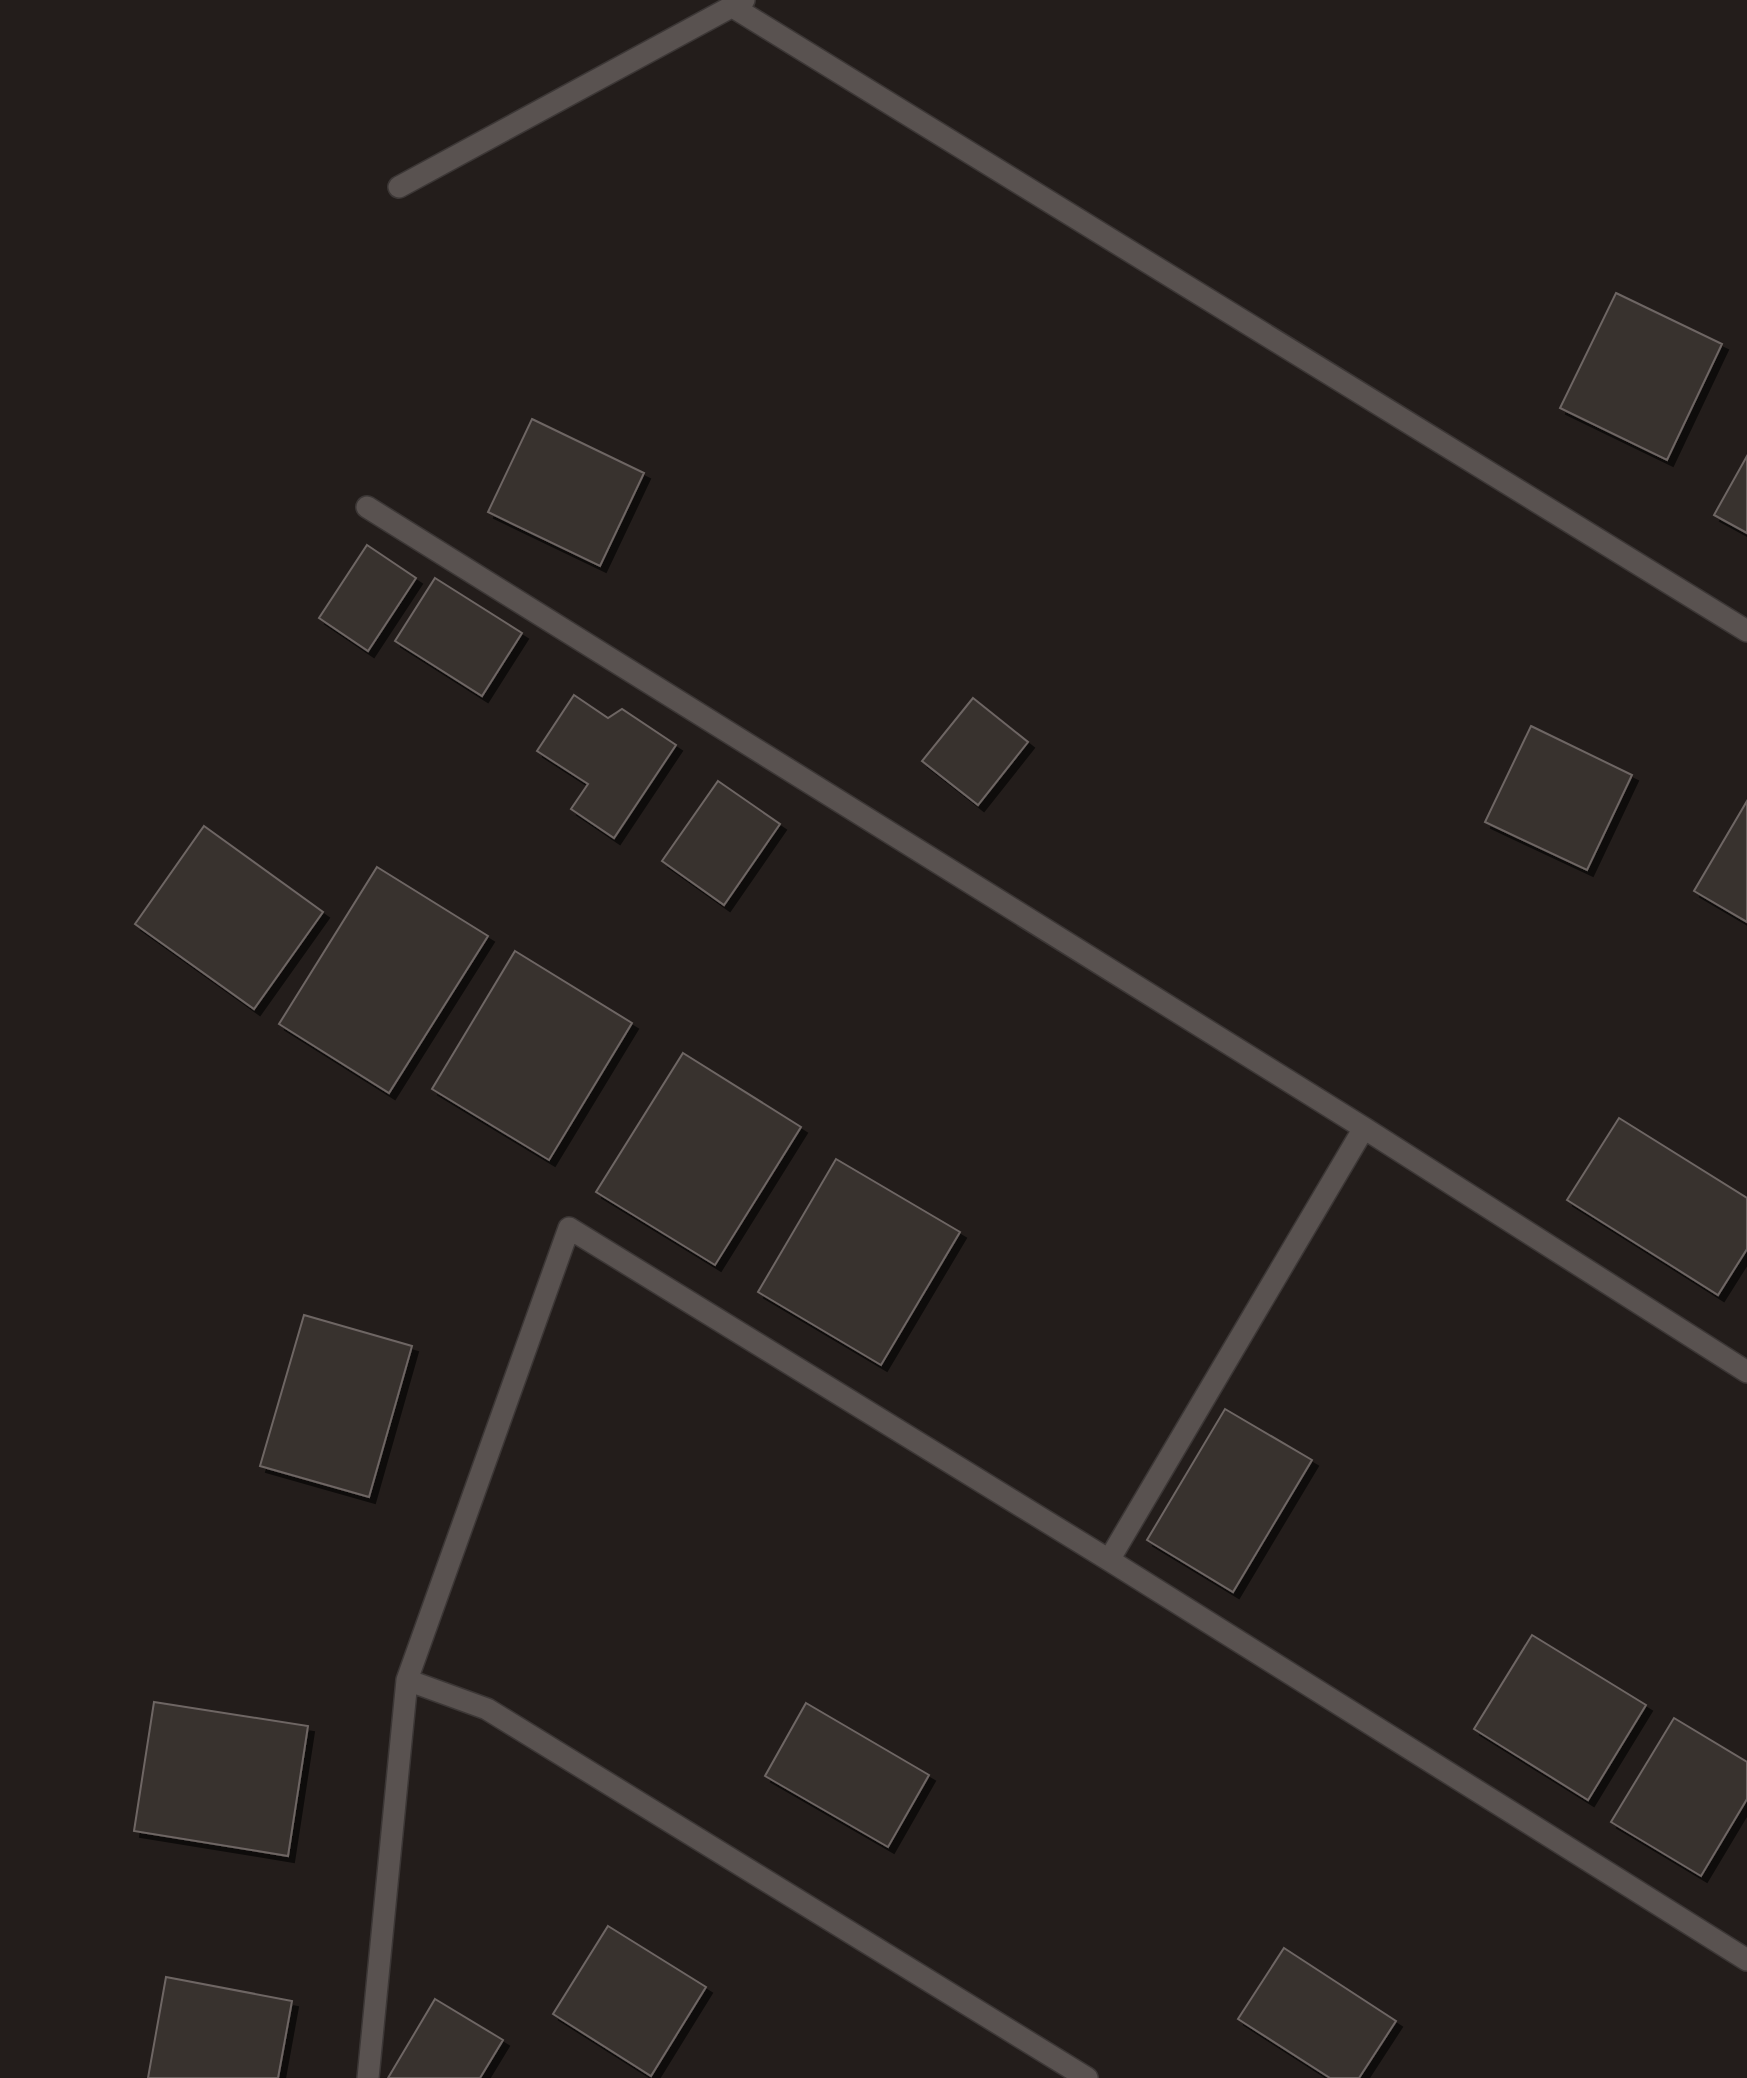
<svg xmlns="http://www.w3.org/2000/svg" width="1747" height="2078" viewBox="0 0 1747 2078" font-family="Commissioner,sans-serif">
<style>
.building{fill:#38312f;stroke:#6e6664;stroke-width:2;filter:url(#shadow)}
.lines{fill:none;stroke-linecap:round;stroke-linejoin:round}
.street-casing{stroke:#3c3736;stroke-width:24}
.street{stroke:#595250;stroke-width:21}
</style>
<defs>
<filter id="shadow"><feDropShadow dx="6" dy="6" stdDeviation="0" flood-color="#0009"/></filter>
</defs>
<rect width="100%" height="100%" fill="#231d1b"/>
<path class="building" d="M1616,293L1722,344L1667,460L1560,408Z
M532,419L644,473L600,566L488,512Z
M1747,456V533L1714,515Z
M367,545L416,578L368,651L319,618Z
M435,578L522,633L482,696L395,641Z
M574,695L608,718L622,709L676,745L614,838L571,809L588,784L537,751Z
M973,698L1028,742L978,805L922,761Z
M1531,726L1632,775L1587,870L1485,822Z
M718,781L780,824L724,905L662,861Z
M1747,801V922L1694,891Z
M204,826L323,912L254,1009L135,924Z
M377,867L488,936L389,1093L279,1024Z
M515,951L632,1023L549,1160L432,1089Z
M683,1053L801,1127L715,1265L596,1192Z
M1619,1118L1747,1198V1249L1718,1295L1567,1200Z
M836,1159L960,1232L881,1365L758,1292Z
M304,1315L412,1346L369,1497L260,1466Z
M1225,1409L1312,1460L1233,1592L1147,1540Z
M1532,1635L1646,1705L1588,1800L1474,1729Z
M154,1702L308,1726L288,1856L134,1831Z
M806,1703L929,1775L888,1847L765,1776Z
M1674,1718L1747,1762V1799L1701,1876L1611,1822Z
M608,1926L706,1987L651,2076L553,2014Z
M1284,1948L1396,2021L1359,2078H1330L1238,2019Z
M166,1977L292,2001L278,2078H148Z
M435,1999L503,2040L480,2078H388Z"/>
<g class="lines">
<g class="street-casing">
<path id="street" d="M733,7L1747,631
M399,187L744,0
M367,507L1364,1128L1747,1372
M1109,1560L1364,1128
M407,1680L487,1709L1087,2078
M368,2078L407,1680L569,1228L1109,1560L1747,1960"/>
</g>
<use href="#street" class="street"/>
</g>
</svg>
